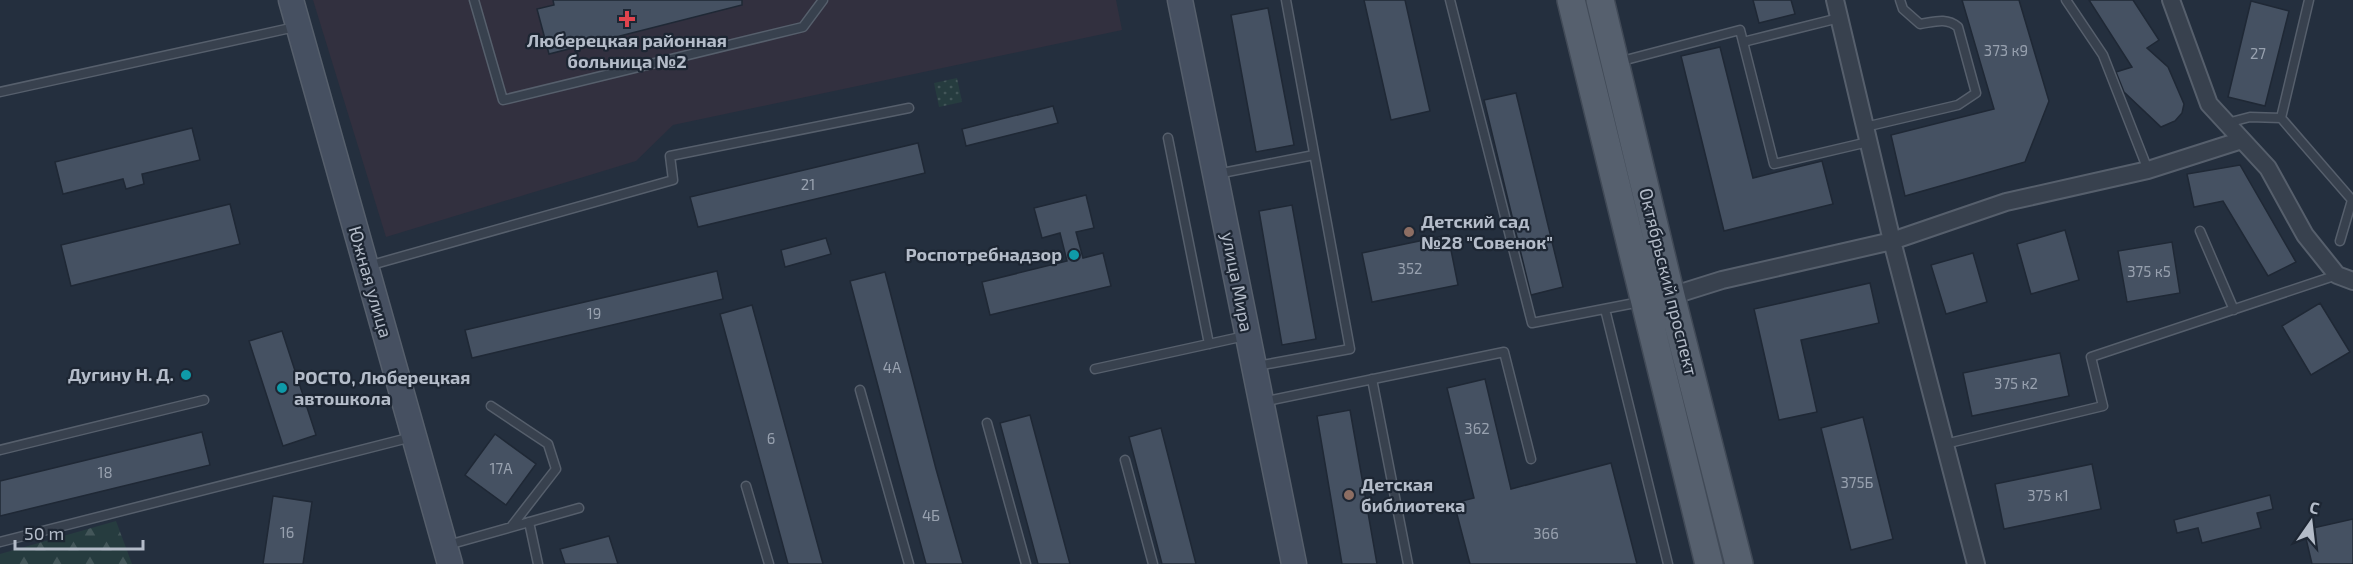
<svg xmlns="http://www.w3.org/2000/svg" width="2353" height="564" viewBox="0 0 2353 564" font-family="'Exo 2',sans-serif">
<style>
.medical{fill:#32303f}
.forest{fill:url(#forest-firs)}
.park{fill:url(#park-dots)}
.building{fill:#455162;stroke:#1f2835;stroke-width:1.5}
.lines{fill:none;stroke-linecap:round;stroke-linejoin:round}
.lane-casing{stroke:#565f6c;stroke-width:11}
.street-casing{stroke:#565f6c;stroke-width:20}
.secondary-casing{stroke:#565f6c;stroke-width:27}
.primary-casing{stroke:#414a57;stroke-width:30}
.lane{stroke:#38414e;stroke-width:8}
.street{stroke:#38414e;stroke-width:16}
.secondary{stroke:#465061;stroke-width:24}
.primary{stroke:#56606e;stroke-width:27}
.health-dot{fill:#e0444e;stroke:#1d2633;stroke-width:2}
.education-dot{fill:#8d6e63;stroke:#1d2633;stroke-width:2}
.culture-dot{fill:#0f9aa8;stroke:#1d2633;stroke-width:2}
.labels{text-anchor:middle;stroke-width:4.5;stroke-linejoin:round;paint-order:stroke}
.number-label{font-size:15px;fill:#98a1af}
.poi-label{font-size:18px;font-weight:bold;fill:#b4bcc9;stroke:#1d2633;text-anchor:start}
.street-label{font-size:18px;fill:#b4bcc9;stroke:#1d2633}
</style>
<defs>
<pattern id="forest-firs" width="22" height="20" patternUnits="userSpaceOnUse" patternTransform="scale(1.5)"><rect width="22" height="20" fill="#263c3f"/><path d="M5 1l3.5 6h-7zM16 11l3.5 6h-7z" fill="#435659"/></pattern>
<pattern id="park-dots" width="8" height="8" patternUnits="userSpaceOnUse" patternTransform="scale(1.5)"><rect width="8" height="8" fill="#263c3f"/><path d="M2 2h.1M6 6h.1" fill="none" stroke="#435659" stroke-width="1.8" stroke-linecap="round"/></pattern>
</defs>
<rect width="100%" height="100%" fill="#242f3e"/>
<path class="medical" d="M313,0H1116L1122,30L673,125L636,161L386,237Z"/>
<path class="forest" d="M116,521L132,564H0V554Z"/>
<path class="park" d="M957,78L962,102L939,107L934,83Z"/>
<path class="building" d="M553,0H742V5L549,54L537,9L554,5Z
M1364,0H1405L1430,111L1391,120Z
M1753,0H1791L1795,14L1759,23Z
M1962,0H2019L2049,101L2025,162L1905,196L1891,135L1994,109Z
M2089,0H2133L2159,40L2147,48L2168,67L2184,104L2182,113L2175,121L2161,127L2124,92L2116,72L2132,67Z
M2251,1L2289,11L2265,106L2228,97Z
M1268,8L1294,145L1256,152L1231,15Z
M1720,47L1753,178L1822,161L1833,204L1724,231L1681,56Z
M1516,93L1563,287L1531,295L1484,100Z
M1053,106L1058,123L966,146L962,129Z
M192,128L200,160L142,174L144,184L126,189L123,179L63,194L55,162Z
M918,143L925,173L698,227L690,197Z
M2240,165L2296,262L2268,276L2223,201L2194,207L2187,174Z
M1086,195L1094,228L1076,232L1083,258L1103,253L1111,286L990,315L982,282L1067,261L1060,233L1042,238L1034,208Z
M230,204L240,244L71,286L61,245Z
M1292,205L1316,339L1282,345L1259,211Z
M2065,230L2079,280L2031,294L2017,244Z
M1448,235L1458,285L1372,302L1362,253Z
M826,238L831,254L785,267L781,250Z
M2172,242L2180,293L2127,302L2118,251Z
M1973,253L1987,302L1946,314L1931,265Z
M717,271L723,299L472,358L465,330Z
M885,272L936,469L963,564H926L899,465L850,281Z
M1870,283L1879,323L1801,340L1817,412L1779,420L1754,309Z
M2320,303L2350,352L2311,375L2282,326Z
M752,305L823,564H788L720,314Z
M282,331L316,435L283,446L249,341Z
M2060,353L2069,396L1972,416L1963,373Z
M1485,379L1511,489L1611,463L1637,564H1470L1454,503L1474,498L1447,388Z
M1350,410L1377,564H1342L1317,416Z
M1030,415L1070,564H1038L1000,423Z
M1863,417L1893,539L1851,550L1821,428Z
M1161,428L1196,564H1162L1129,437Z
M202,432L210,465L0,516V481Z
M495,434L536,464L506,505L465,475Z
M2092,464L2101,509L2004,529L1995,484Z
M2270,495L2273,509L2257,513L2261,528L2202,543L2198,528L2177,533L2174,520Z
M273,496L312,502L303,564H263Z
M2353,519V564H2312L2304,530Z
M609,536L618,564H565L560,549Z"/>
<g class="lines">
<g class="lane-casing">
<path id="lane" d="M474,0L503,100L803,27L823,0
M1450,0L1532,323L1640,302
M2066,0L2103,55L2148,170
M1743,42L1839,18
M1618,62L1740,30L1774,164L1868,142
M0,92L295,27
M2281,118L2352,200L2340,241
M2227,123L2250,117L2281,118L2309,0
M1865,127L1958,105L1976,93L1958,27C1946,17 1934,22 1920,24L1903,9L1900,0
M1168,138L1209,344
M1217,174L1314,155
M2200,231L2234,310
M368,266L673,180L670,156L909,108
M1605,309L1668,564
M1257,366L1350,349L1286,0
M1095,369L1245,336
M1372,379L1408,564
M860,390L909,564
M1262,402L1504,352L1531,459
M491,406L548,444L556,469L511,527
M987,423L1026,564
M1945,444L2103,406L2091,357L2337,275
M0,450L204,400
M1125,460L1153,564
M746,486L769,564
M529,522L538,564
M0,542L412,437
M448,545L579,508"/>
</g>
<g class="street-casing">
<path id="street" d="M1835,0L1892,241L1976,564
M2171,0L2209,104L2268,168L2305,235L2337,275L2353,281
M1671,296L1722,280L1892,241L2006,202L2148,170L2242,140"/>
</g>
<g class="secondary-casing">
<path id="secondary" d="M291,0L450,564
M1180,0L1294,564"/>
</g>
<g class="primary-casing">
<path id="primary" d="M1571,0L1709,564
M1600,0L1671,296L1739,564"/>
</g>
<use href="#lane" class="lane"/>
<use href="#street" class="street"/>
<use href="#secondary" class="secondary"/>
<use href="#primary" class="primary"/>
</g>
<path class="health-dot" d="M624 10h6v6h6v6h-6v6h-6v-6h-6v-6h6z"/>
<g class="education-dot">
<circle cx="1409" cy="232" r="6"/>
<circle cx="1349" cy="495" r="6"/>
</g>
<g class="culture-dot">
<circle cx="1074" cy="255" r="6"/>
<circle cx="186" cy="375" r="6"/>
<circle cx="282" cy="388" r="6"/>
</g>
<g class="labels">
<g class="number-label">
<text x="2006" y="56">373 к9</text>
<text x="2258" y="59">27</text>
<text x="808" y="190">21</text>
<text x="1410" y="274">352</text>
<text x="2149" y="277">375 к5</text>
<text x="594" y="319">19</text>
<text x="892" y="373">4А</text>
<text x="2016" y="389">375 к2</text>
<text x="1477" y="434">362</text>
<text x="771" y="444">6</text>
<text x="501" y="474">17А</text>
<text x="105" y="478">18</text>
<text x="1857" y="488">375Б</text>
<text x="2048" y="501">375 к1</text>
<text x="931" y="521">4Б</text>
<text x="287" y="538">16</text>
<text x="1546" y="539">366</text>
</g>
<g class="poi-label">
<text x="627" y="47" text-anchor="middle">Люберецкая районная<tspan x="627" dy="21">больница №2</tspan></text>
<text x="1421" y="228">Детский сад<tspan x="1421" dy="21">№28 "Совенок"</tspan></text>
<text x="1062" y="261" text-anchor="end">Роспотребнадзор</text>
<text x="174" y="381" text-anchor="end">Дугину Н. Д.</text>
<text x="294" y="384">РОСТО, Люберецкая<tspan x="294" dy="21">автошкола</tspan></text>
<text x="1361" y="491">Детская<tspan x="1361" dy="21">библиотека</tspan></text>
</g>
<g class="street-label">
<text transform="translate(370 282) rotate(74)" y="6">Южная улица</text>
<text transform="translate(1237 282) rotate(79)" y="6">улица Мира</text>
<text transform="translate(1668 282) rotate(76)" y="6">Октябрьский проспект</text>
</g>
</g>
<g transform="translate(2311 522) rotate(14)" stroke="#1d2633" stroke-width="4.5" paint-order="stroke">
<path d="M0-4.5L10 22L0 15L-10 22Z" fill="#b4bcc9"/>
<text y="-9" font-size="16" font-weight="bold" text-anchor="middle" fill="#b4bcc9">С</text>
</g>
<path d="M15 540v9h128v-9" fill="none" stroke="#b4bcc9" stroke-width="3"/>
<text x="24" y="540" font-size="18" fill="#b4bcc9" stroke="#1d2633" stroke-width="4.5" paint-order="stroke">50 m</text>
</svg>
